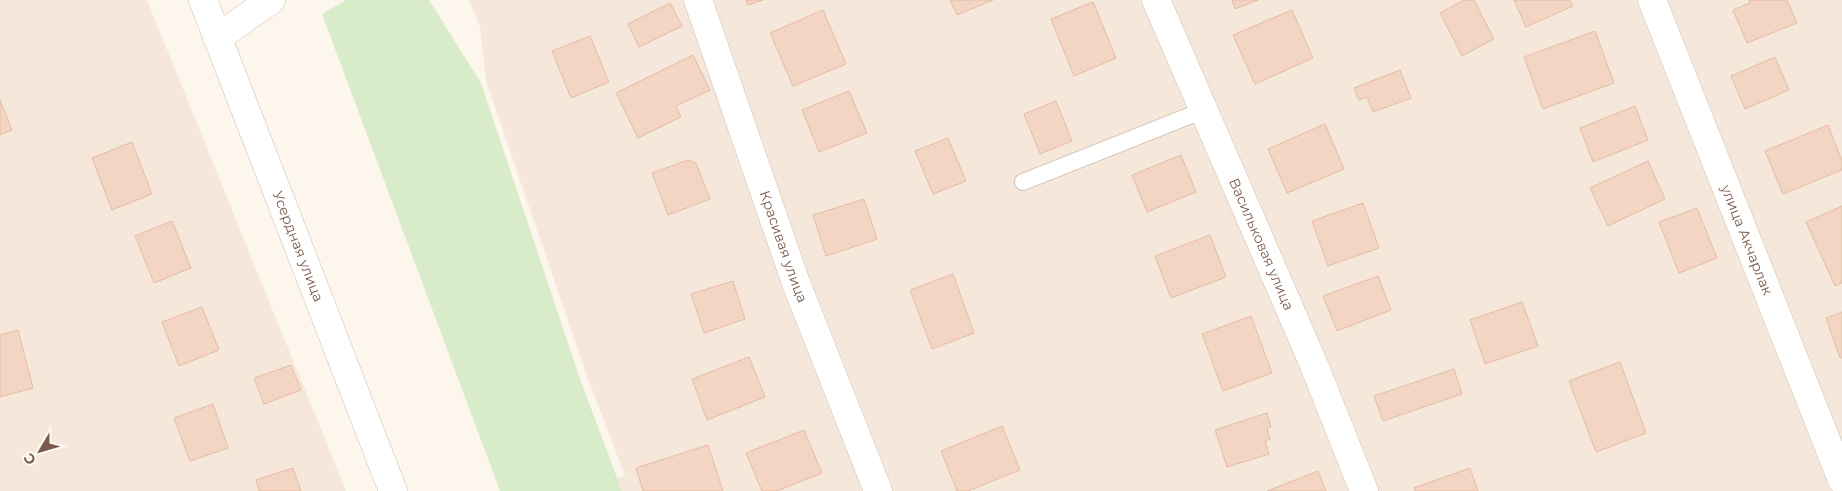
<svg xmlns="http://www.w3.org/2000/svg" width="1842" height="491" viewBox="0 0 1842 491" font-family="Montserrat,sans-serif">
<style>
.residential{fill:#f5e8da}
.green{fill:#d8ecc9}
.building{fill:#f3d5c3;stroke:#e6bba3}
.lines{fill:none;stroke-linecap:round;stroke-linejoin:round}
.service-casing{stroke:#d1beb0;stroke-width:18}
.minor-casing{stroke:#d1beb0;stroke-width:29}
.service{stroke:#fff;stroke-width:16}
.minor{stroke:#fff;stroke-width:28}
.labels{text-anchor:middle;stroke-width:4.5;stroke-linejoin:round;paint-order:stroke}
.street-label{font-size:14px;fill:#7a5c4d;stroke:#fffaf3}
</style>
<rect width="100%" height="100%" fill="#fdf6ec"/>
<path class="residential" d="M0,0H147L346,491H0Z
M469,0H1842V491H563L625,476L588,379L486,81L480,27Z"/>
<path class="green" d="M346,0H429L481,83L580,379L622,491H500L322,14Z"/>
<path class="building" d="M746,0H763L748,5Z
M950,0H993L957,15Z
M1232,0H1258L1235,9Z
M1464,0H1474L1494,39L1462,56L1440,13Z
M1514,0H1570L1573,6L1526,27Z
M1749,0H1787L1797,23L1747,43L1733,10L1750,3Z
M1093,2L1116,58L1074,76L1051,19Z
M670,3L682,26L639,47L628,24Z
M823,10L846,64L793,86L770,33Z
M1292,10L1313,58L1255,84L1233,35Z
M1595,31L1614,83L1543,109L1524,57Z
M590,36L609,82L571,98L552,51Z
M693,55L710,90L676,106L681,117L638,138L616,93Z
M1775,57L1789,90L1745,109L1731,76Z
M1400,70L1411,98L1373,112L1367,97L1359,100L1354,88Z
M849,91L867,133L819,152L802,110Z
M0,100L12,130L0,135Z
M1056,101L1072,141L1040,154L1024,114Z
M1635,106L1648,140L1593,162L1580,128Z
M1325,124L1344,169L1287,193L1268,149Z
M1828,125L1842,161V170L1783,194L1765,151Z
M948,138L966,181L933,194L915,151Z
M132,142L152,194L112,210L92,158Z
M1181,155L1196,192L1147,212L1132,175Z
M688,160L696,163L710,199L668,215L652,173Z
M1648,161L1665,199L1608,226L1590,188Z
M864,199L877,239L826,256L813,215Z
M1363,203L1379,248L1328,266L1312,221Z
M1842,206V283L1835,286L1806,222Z
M1697,208L1717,258L1679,273L1659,222Z
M172,221L191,268L154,283L135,236Z
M1210,235L1226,277L1171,298L1155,256Z
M953,274L974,333L932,349L910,290Z
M1378,276L1391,310L1337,331L1323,296Z
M733,281L745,319L704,333L691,294Z
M1522,302L1538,346L1485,364L1470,320Z
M202,307L219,350L179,366L162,322Z
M1842,312V358H1840L1826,318Z
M1251,316L1272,373L1223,391L1202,334Z
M18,330L33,388L0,397V335Z
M749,357L765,397L707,420L692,379Z
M1620,362L1646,433L1596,452L1569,381Z
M291,365L301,390L264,404L254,378Z
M1454,369L1462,394L1383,421L1374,396Z
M213,404L228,448L190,461L174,418Z
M1267,413L1271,427L1267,428L1270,439L1265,441L1269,454L1227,467L1215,430Z
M1002,426L1020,470L968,491H957L941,451Z
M804,430L822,473L777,491H762L746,453Z
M708,445L723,491H643L636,468Z
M293,468L301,491H259L256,480Z
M1470,468L1478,491H1415L1414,488Z
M1318,471L1326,491H1267Z"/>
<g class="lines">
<g class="service-casing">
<path id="service" d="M1023,182L1204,110"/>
</g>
<g class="minor-casing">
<g id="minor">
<path id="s1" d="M203,0L393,491"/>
<path id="s2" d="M698,0L796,283L878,491"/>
<path id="s3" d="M1156,0L1314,365L1364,491"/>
<path id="s4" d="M1652,0L1842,480"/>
<path d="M217,38L271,0"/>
</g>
</g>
<use href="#service" class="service"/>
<use href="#minor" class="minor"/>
</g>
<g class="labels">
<g class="street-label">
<text dy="5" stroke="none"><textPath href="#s4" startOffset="258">улица Акчарлак</textPath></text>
<text dy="5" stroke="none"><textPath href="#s3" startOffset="266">Васильковая улица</textPath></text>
<text dy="5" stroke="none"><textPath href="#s1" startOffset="264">Усердная улица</textPath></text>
<text dy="5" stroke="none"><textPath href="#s2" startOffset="261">Красивая улица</textPath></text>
</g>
</g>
<g transform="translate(40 451) rotate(232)" stroke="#fffaf3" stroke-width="4" paint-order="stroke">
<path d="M0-4L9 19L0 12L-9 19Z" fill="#7a5c4d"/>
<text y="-8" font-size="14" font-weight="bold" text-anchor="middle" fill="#7a5c4d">С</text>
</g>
</svg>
